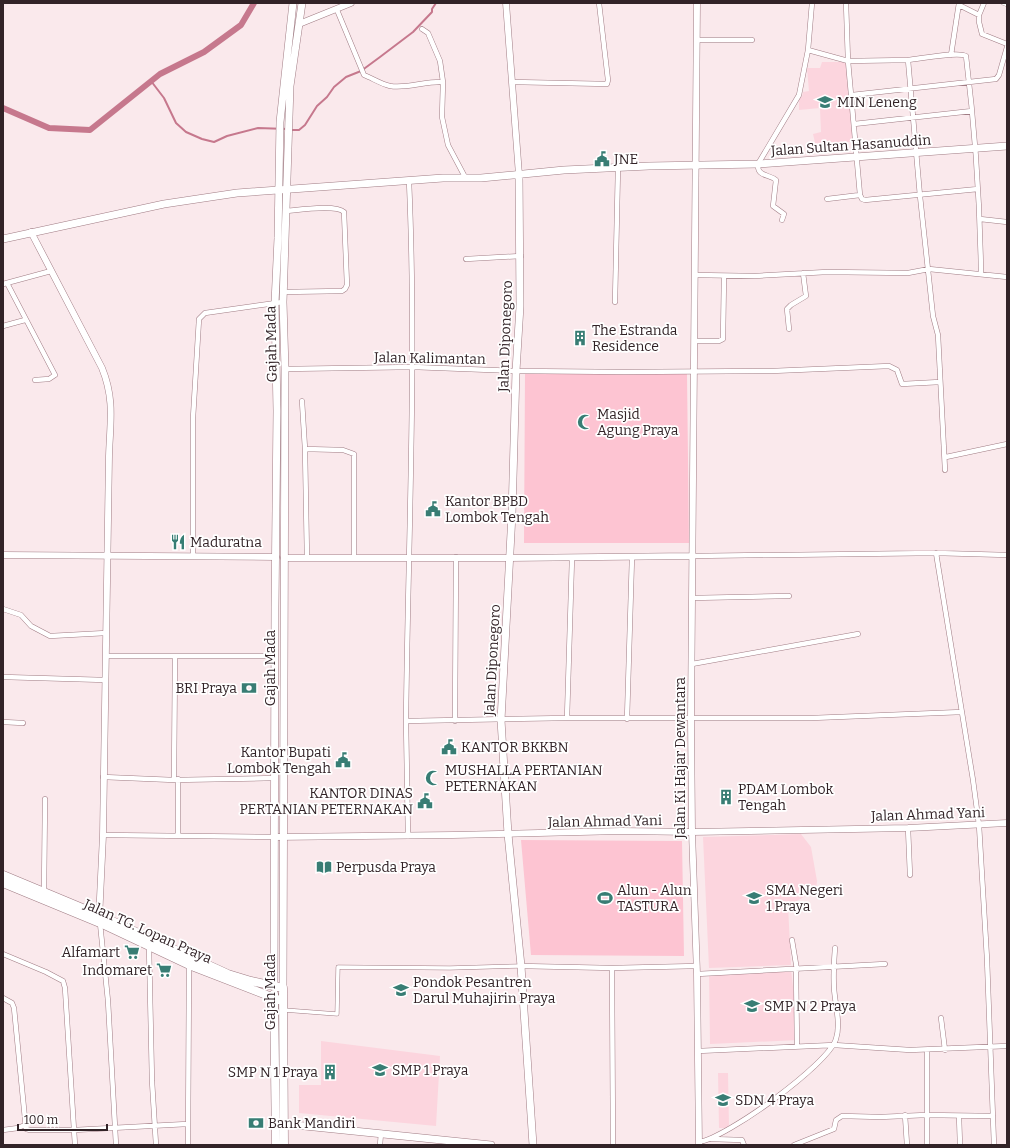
<svg xmlns="http://www.w3.org/2000/svg" width="1010" height="1148" viewBox="0 0 1010 1148" font-family="Bitter,serif">
<style>
.built{fill:#fcd5de}
.green{fill:#fdc4d2}
.lines{fill:none;stroke-linecap:round;stroke-linejoin:round}
.stream{stroke:#c6788d;stroke-width:2}
.canal{stroke:#c6788d;stroke-width:6}
.pedestrian-casing{stroke:#a07c84;stroke-width:4.5}
.minor-casing{stroke:#a07c84;stroke-width:5.5}
.tertiary-casing{stroke:#a07c84;stroke-width:7}
.secondary-casing{stroke:#a07c84;stroke-width:8}
.primary-casing{stroke:#a07c84;stroke-width:8}
.trunk-casing{stroke:#a07c84;stroke-width:9}
.pedestrian{stroke:#fff;stroke-width:3.5}
.minor{stroke:#fff;stroke-width:4.5}
.tertiary{stroke:#fff;stroke-width:6}
.secondary{stroke:#fff;stroke-width:7}
.primary{stroke:#fff;stroke-width:7}
.trunk{stroke:#fff;stroke-width:8}
.labels{text-anchor:middle;stroke-width:3.5;stroke-linejoin:round;paint-order:stroke}
.poi-label{font-size:14px;fill:#322327;stroke:#fff;text-anchor:start}
.street-label{font-size:14px;fill:#322327;stroke:#fff}
</style>
<rect width="100%" height="100%" fill="#fae9ec"/>
<path class="built" d="M822,62H848L854,141L837,144V149L832,150L830,145L816,147L813,134L821,132L820,108L799,110V97H802L803,92L809,91L807,68H820Z
M801,834L811,847L817,881L816,890L788,906L791,965L709,968L703,837Z
M791,969L799,1040L710,1044L709,973Z
M321,1041L440,1056L436,1126L299,1113V1085H321Z
M718,1073H728L729,1128H719Z"/>
<path class="green" d="M525,374H687L689,543H524Z
M521,840L682,841L684,956L531,955Z"/>
<g class="lines">
<path class="stream" d="M151,81L164,98L176,123L186,132L202,139L214,142L227,136L258,128L287,129
M291,130H299L305,125L317,106L327,97L334,87L346,77L361,71L380,57L413,32L432,12V9L436,3"/>
<path class="canal" d="M3,108L49,128L90,130L160,74L204,52L241,25L254,3"/>
<g class="pedestrian-casing">
<path id="pedestrian" d="M284,1010L337,1014L338,967L450,968L521,966"/>
</g>
<g class="minor-casing">
<path id="minor" d="M812,3L808,50L848,61L860,195L827,199
M846,3L848,61L908,60
M1004,3L1007,4
M959,5L979,15L984,3
M337,10L364,75C372,78 381,84 390,86C407,89 425,81 443,82
M979,15V22L982,34L1007,44
M422,29L428,33L440,61L443,82L442,117L448,145L465,177
M697,40H752
M951,55L959,3
M513,82L607,84L608,80L599,3
M852,95L996,79L999,75L1007,47
M854,124L972,111
M860,195L862,199L865,200L978,189
M980,219L1007,222
M782,220L784,214L773,206L776,180C769,174 757,177 758,164L799,95L808,50
M466,259L521,256
M695,275L755,276L827,272L908,273L929,269L1007,277
M7,283L55,375L49,379L35,380
M3,284L51,271
M284,292L342,291L345,289L347,285L344,212C336,204 298,210 286,211
M615,302L618,168
M3,326L25,320
M789,329L787,309L791,305L806,296L803,273
M695,341H719L723,339L724,276
M285,369L413,367L516,371L624,372L772,371L889,366L897,370L902,384L940,382
M302,401L305,449L307,558
M305,449L343,450L354,454V558
M946,457L1007,444
M945,470L938,335L933,316L920,196L908,60C920,59 958,51 966,56C975,129 980,201 981,274
M936,553L973,780L979,825L987,959L994,1145
M193,556V418L199,319L205,313L283,302
M692,556L936,553L1007,555
M692,598L789,596
M3,609L21,615L31,626L50,636L106,633
M106,656H275
M692,664L858,634
M3,677L105,680
M567,718L572,558
M627,719L632,557
M406,721C408,541 417,361 409,181
M455,721L456,557
M3,722L23,723
M103,777L174,780L275,778
M178,779V836
M174,780L175,656
M908,828L910,875
M103,835L275,837
M408,836L406,721L567,718H812L962,712
M44,893L45,799
M100,923L108,1001L116,1145
M792,940L797,970
M149,947L152,1081L156,1145
M3,954L46,972L63,981L65,988L74,1130H30L26,1129L14,1008L12,1003L3,998
M521,966L612,968L697,966
M612,968L613,1145
M796,970L797,1046
M697,974L885,964
M941,1018L945,1050
M927,1050V1145
M698,1051L834,1045L910,1050L1007,1046
M905,1115L907,1145
M959,1116L960,1145
M3,1130L18,1128L25,1125
M711,1139L742,1140L744,1145
M699,1142C726,1138 828,1065 836,1039C841,1024 835,1004 834,988C833,974 834,962 835,948
M75,1145L74,1130L187,1124
M188,1145L189,965
M380,1145L381,1133
M794,1145L834,1129L836,1120L842,1116L880,1117L926,1115L993,1116"/>
</g>
<g class="tertiary-casing">
<path id="tertiary" d="M506,3L519,175
M697,3L691,718L692,832L697,974L699,1145
M299,24L351,3
M31,232L102,368C115,400 110,423 109,456L103,835L99,919
M3,555L276,557
M284,558H509L692,556
M275,837L453,835L621,831L692,832L908,828L1007,823"/>
</g>
<g class="secondary-casing">
<path id="secondary" d="M519,175L520,306L516,371L512,514L501,720L508,834L521,966L533,1145
M3,239L164,204L237,193L443,178H481L564,170L649,166L758,164L1007,146
M285,1124L491,1145"/>
</g>
<g class="primary-casing">
<path id="primary" d="M274,986L275,607L277,411L275,303L278,238L280,122L293,3
M283,988L285,369L283,302L290,86L302,3"/>
</g>
<g class="trunk-casing">
<path id="trunk" d="M3,875L99,915L228,974L251,981L283,988L284,1145
M3,883L100,923L189,965L282,1001
M274,994L276,1145"/>
</g>
<use href="#pedestrian" class="pedestrian"/>
<use href="#minor" class="minor"/>
<use href="#tertiary" class="tertiary"/>
<use href="#secondary" class="secondary"/>
<use href="#primary" class="primary"/>
<use href="#trunk" class="trunk"/>
</g>
<defs>
<g id="school-bare" transform="scale(1.2)"><path d="M0-5L7-2L0 1L-7-2ZM-4 1L0 2.5L4 1V4Q0 6-4 4Z" fill="#387d74" stroke="#fff" stroke-width="2.5" paint-order="stroke"/></g>
<g id="civic-bare" transform="scale(1.2)"><path d="M-.6-6.5H3V-4.5H.6V-3L4-1V1h2V6H-6V1h2V-1L-.6-3ZM-1.2 2.5V6h2.4V2.5Z" fill="#387d74" stroke="#fff" stroke-width="2.5" paint-order="stroke"/></g>
<g id="building-bare" transform="scale(1.2)"><path d="M-4-6H4V6H1V3H-1V6H-4ZM-2.5-4.3h1.7v1.8h-1.7ZM.8-4.3h1.7v1.8H.8ZM-2.5-1h1.7V.8h-1.7ZM.8-1h1.7V.8H.8Z" fill="#387d74" stroke="#fff" stroke-width="2.5" paint-order="stroke"/></g>
<g id="mosque-bare" transform="scale(1.2)"><path d="M3.5-4.9A6 6 0 1 0 3.5 4.9A5 5 0 1 1 3.5-4.9Z" fill="#387d74" stroke="#fff" stroke-width="2.5" paint-order="stroke"/></g>
<g id="restaurant-bare" transform="scale(1.2)"><path d="M-5-6h1v4h1v-4h1v4h1v-4h1v5L-1.5 .5V6h-2V.5L-5-1ZM5-6V6H3V1.5H1.5Q1.5-4 5-6Z" fill="#387d74" stroke="#fff" stroke-width="2.5" paint-order="stroke"/></g>
<g id="bank-bare" transform="scale(1.2)"><path d="M-6-4H6V4H-6ZM0-2.3a2.3 2.3 0 1 0 0 4.6a2.3 2.3 0 1 0 0-4.6Z" fill="#387d74" stroke="#fff" stroke-width="2.5" paint-order="stroke"/></g>
<g id="library-bare" transform="scale(1.2)"><path d="M-6-4Q-3-5.5-.7-3.5V5Q-3 3-6 4ZM6-4Q3-5.5 .7-3.5V5Q3 3 6 4Z" fill="#387d74" stroke="#fff" stroke-width="2.5" paint-order="stroke"/></g>
<g id="stadium-bare" transform="scale(1.2)"><path d="M0-5a6.5 5 0 1 0 0 10a6.5 5 0 1 0 0-10ZM-3.5-1.8h7v3.6h-7Z" fill="#387d74" stroke="#fff" stroke-width="2.5" paint-order="stroke"/></g>
<g id="supermarket-bare" transform="scale(1.2)"><path d="M-6-5.5h2.5l.6 2H6L4.5 2H-2.5L-4.4-4H-6ZM-1.5 3.2a1.3 1.3 0 1 0 .1 0ZM3 3.2a1.3 1.3 0 1 0 .1 0Z" fill="#387d74" stroke="#fff" stroke-width="2.5" paint-order="stroke"/></g>
</defs>
<g fill-rule="evenodd">
<use href="#school-bare" x="825" y="102"/>
<use href="#civic-bare" x="602" y="159"/>
<use href="#building-bare" x="580" y="338"/>
<use href="#mosque-bare" x="585" y="422"/>
<use href="#civic-bare" x="433" y="509"/>
<use href="#restaurant-bare" x="178" y="542"/>
<use href="#bank-bare" x="249" y="688"/>
<use href="#civic-bare" x="449" y="747"/>
<use href="#civic-bare" x="343" y="760"/>
<use href="#mosque-bare" x="433" y="778"/>
<use href="#building-bare" x="726" y="797"/>
<use href="#civic-bare" x="425" y="801"/>
<use href="#library-bare" x="324" y="867"/>
<use href="#stadium-bare" x="605" y="898"/>
<use href="#school-bare" x="754" y="898"/>
<use href="#supermarket-bare" x="132" y="952"/>
<use href="#supermarket-bare" x="164" y="970"/>
<use href="#school-bare" x="401" y="990"/>
<use href="#school-bare" x="752" y="1006"/>
<use href="#school-bare" x="380" y="1070"/>
<use href="#building-bare" x="330" y="1072"/>
<use href="#school-bare" x="723" y="1100"/>
<use href="#bank-bare" x="256" y="1123"/>
</g>
<g class="labels">
<g class="poi-label">
<text x="837" y="107">MIN Leneng</text>
<text x="614" y="164">JNE</text>
<text x="592" y="335">The Estranda<tspan x="592" dy="16">Residence</tspan></text>
<text x="597" y="419">Masjid<tspan x="597" dy="16">Agung Praya</tspan></text>
<text x="445" y="506">Kantor BPBD<tspan x="445" dy="16">Lombok Tengah</tspan></text>
<text x="190" y="547">Maduratna</text>
<text x="237" y="693" text-anchor="end">BRI Praya</text>
<text x="461" y="752">KANTOR BKKBN</text>
<text x="331" y="757" text-anchor="end">Kantor Bupati<tspan x="331" dy="16">Lombok Tengah</tspan></text>
<text x="445" y="775">MUSHALLA PERTANIAN<tspan x="445" dy="16">PETERNAKAN</tspan></text>
<text x="738" y="794">PDAM Lombok<tspan x="738" dy="16">Tengah</tspan></text>
<text x="413" y="798" text-anchor="end">KANTOR DINAS<tspan x="413" dy="16">PERTANIAN PETERNAKAN</tspan></text>
<text x="336" y="872">Perpusda Praya</text>
<text x="617" y="895">Alun - Alun<tspan x="617" dy="16">TASTURA</tspan></text>
<text x="766" y="895">SMA Negeri<tspan x="766" dy="16">1 Praya</tspan></text>
<text x="120" y="957" text-anchor="end">Alfamart</text>
<text x="152" y="975" text-anchor="end">Indomaret</text>
<text x="413" y="987">Pondok Pesantren<tspan x="413" dy="16">Darul Muhajirin Praya</tspan></text>
<text x="764" y="1011">SMP N 2 Praya</text>
<text x="392" y="1075">SMP 1 Praya</text>
<text x="318" y="1077" text-anchor="end">SMP N 1 Praya</text>
<text x="735" y="1105">SDN 4 Praya</text>
<text x="268" y="1128">Bank Mandiri</text>
</g>
<g class="street-label">
<text transform="translate(851 145) rotate(-4)" y="5">Jalan Sultan Hasanuddin</text>
<text transform="translate(505 336) rotate(-88)" y="5">Jalan Diponegoro</text>
<text transform="translate(271 344) rotate(-91)" y="5">Gajah Mada</text>
<text transform="translate(430 358) rotate(1)" y="5">Jalan Kalimantan</text>
<text transform="translate(492 660) rotate(-87)" y="5">Jalan Diponegoro</text>
<text transform="translate(270 668) rotate(-90)" y="5">Gajah Mada</text>
<text transform="translate(680 758) rotate(-90)" y="5">Jalan Ki Hajar Dewantara</text>
<text transform="translate(928 814) rotate(-2)" y="5">Jalan Ahmad Yani</text>
<text transform="translate(605 821) rotate(-1)" y="5">Jalan Ahmad Yani</text>
<text transform="translate(148 931) rotate(24)" y="5">Jalan TG. Lopan Praya</text>
<text transform="translate(270 992) rotate(-90)" y="5">Gajah Mada</text>
</g>
</g>
<rect width="1010" height="1148" fill="none" stroke="#322327" stroke-width="8"/>
<path d="M18 1124v6h89v-6" fill="none" stroke="#322327" stroke-width="2"/>
<text x="24" y="1124" font-size="12" fill="#322327" stroke="#ffffff" stroke-width="3" paint-order="stroke">100 m</text>
</svg>
